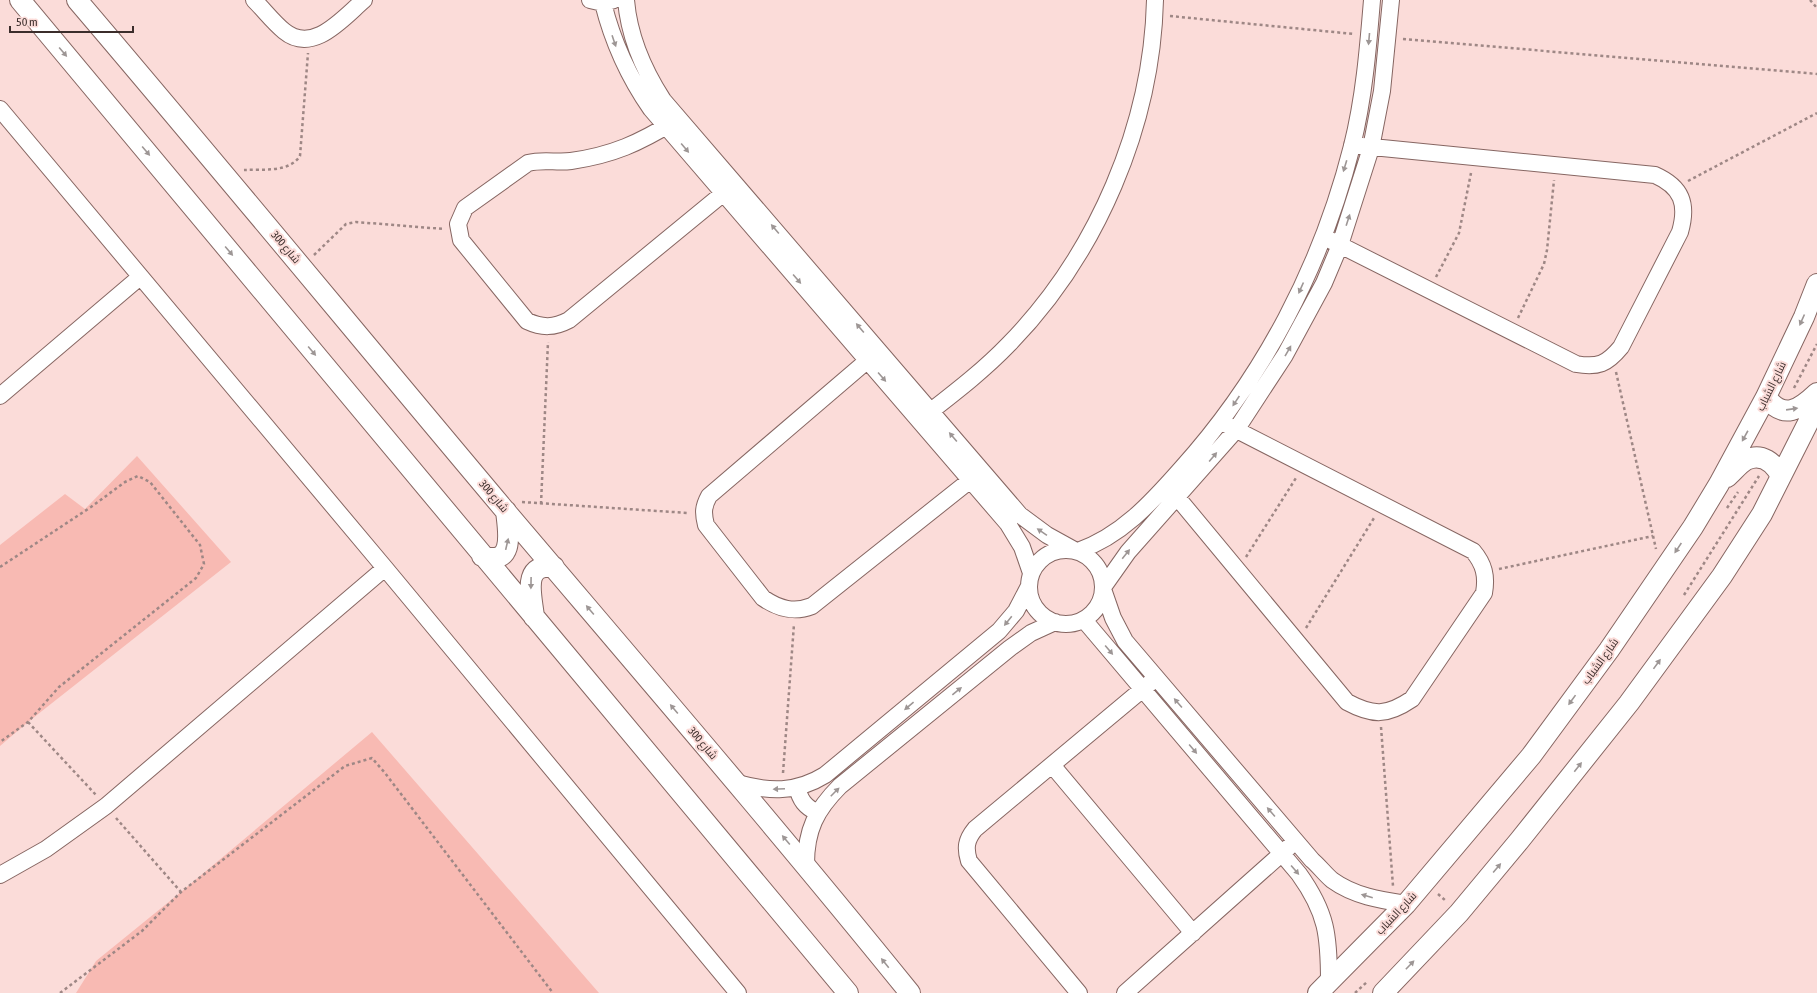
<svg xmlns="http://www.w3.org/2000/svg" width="1817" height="993" viewBox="0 0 1817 993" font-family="'Asap Condensed',Cairo,sans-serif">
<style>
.green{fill:#f8bab3}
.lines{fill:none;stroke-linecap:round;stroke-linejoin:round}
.minor-casing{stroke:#866662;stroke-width:18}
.tertiary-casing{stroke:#866662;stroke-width:22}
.path{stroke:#9e8785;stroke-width:2.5;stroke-dasharray:3 3;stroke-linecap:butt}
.minor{stroke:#fff;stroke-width:16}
.tertiary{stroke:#fff;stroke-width:20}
.oneway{fill:#9d9695}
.labels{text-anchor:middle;stroke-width:4;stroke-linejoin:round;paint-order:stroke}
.street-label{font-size:11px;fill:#3b2d2b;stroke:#fbdcd9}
</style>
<rect width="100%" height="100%" fill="#fbdcd9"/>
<path class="green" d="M137,456L231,562L28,722L0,746V545L65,494L85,509Z
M372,732L599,993H76L96,961L181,892Z"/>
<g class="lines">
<g class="minor-casing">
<path id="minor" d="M254,0C264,10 273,22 284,31C313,55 343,18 364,0
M590,0L603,3L614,0
M626,0C629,37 643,69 663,100L1020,515L1047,535L1076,551
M603,3C613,43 628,76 651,109L1008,524L1022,547L1031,573
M0,109L385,568L738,993
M675,121C639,143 613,155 571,161C557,163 543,159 528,163L465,208L458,224L461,240L527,321C542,328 554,328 569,320L731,187
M1324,237L1576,364C1598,368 1607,364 1621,347L1680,232C1688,204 1682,187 1655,175L1352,145
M875,354L709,496C703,507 703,513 706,525L763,598C779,609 794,613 812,606L978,474
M0,396L140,277
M931,411C958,390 985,369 1009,344C1097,254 1152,125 1155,0
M1167,485L1347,702C1373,716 1387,716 1412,699L1484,593C1487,576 1484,564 1473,551L1221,422
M1029 587a37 37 0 1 1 74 0a37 37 0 1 1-74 0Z
M1078,551C1121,536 1151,503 1181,469C1264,377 1322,265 1352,146C1364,98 1368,49 1372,0
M1104,586L1128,552L1236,430L1285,355L1324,283L1340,245L1371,148L1382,91L1391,0
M1104,592L1113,618L1125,641L1312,860C1319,866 1325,874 1332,880C1354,896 1380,900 1406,904
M1084,620L1299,874C1327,913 1329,936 1329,982
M1052,765L1193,933
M737,783C769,792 796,793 825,775L999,631L1016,611L1028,588
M797,787C800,800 805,807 818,813
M806,864C806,830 816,810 840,786L1010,648L1031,633L1055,622
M0,875L46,849L106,806L385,568
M1079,993L969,861C965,848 966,840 975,829L1150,683
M1125,993L1289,847"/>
</g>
<g class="tertiary-casing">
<path id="tertiary" d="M20,0L848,993
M77,0C222,170 364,343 508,514C643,673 779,831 910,993
M1766,397C1784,421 1800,409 1817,393
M1727,477C1733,472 1739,464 1746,460C1762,452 1774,463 1781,476
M482,556C516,567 508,530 506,511
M534,617C532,596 521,563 554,567
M1318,993L1406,904L1531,756L1609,650L1693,527L1719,484L1766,397L1804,317L1817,284
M1383,993L1459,913L1519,841L1629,703L1722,576L1762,514L1817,405"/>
</g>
<path class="path" d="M1810,0L1817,8
M1170,16L1354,34
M1403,39L1817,74
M244,170C262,169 289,173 300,156L308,53
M1688,181L1817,113
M314,255L346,224L356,222L444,229
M1436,277L1459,233L1471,173
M1518,318L1544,264L1547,250L1554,180
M1616,372L1656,549
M1794,388L1817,344
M522,502L688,513
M541,504L548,342
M1727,508L1738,492
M1246,557L1296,478
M0,567L91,507L125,482L138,476L150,482L200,545L204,564L196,578L59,687L28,722L0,742
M1499,569L1653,536
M1684,595L1759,476
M1306,628L1374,518
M28,722L96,795
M1381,727L1393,886
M783,773L794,624
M116,818L181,892
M1438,894L1446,901
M60,993L142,931L181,892L345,766L372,758L385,773L553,993
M1355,993L1368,981"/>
<use href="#minor" class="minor"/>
<use href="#tertiary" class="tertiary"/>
</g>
<defs><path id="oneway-solid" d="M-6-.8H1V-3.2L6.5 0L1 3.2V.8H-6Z"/></defs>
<g class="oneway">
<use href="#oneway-solid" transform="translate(1369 39) rotate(95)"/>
<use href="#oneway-solid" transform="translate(614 41) rotate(71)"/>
<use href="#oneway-solid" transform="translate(63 52) rotate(50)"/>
<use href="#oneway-solid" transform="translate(685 148) rotate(50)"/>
<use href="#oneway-solid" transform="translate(146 151) rotate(50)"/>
<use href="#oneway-solid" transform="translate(1345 166) rotate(107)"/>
<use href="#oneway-solid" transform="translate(1348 220) rotate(-72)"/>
<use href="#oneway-solid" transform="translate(775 229) rotate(-130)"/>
<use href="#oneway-solid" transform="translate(229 251) rotate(50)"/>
<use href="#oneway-solid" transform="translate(797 279) rotate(49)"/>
<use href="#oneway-solid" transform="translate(1301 288) rotate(114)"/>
<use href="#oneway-solid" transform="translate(1802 320) rotate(114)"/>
<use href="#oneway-solid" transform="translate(860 328) rotate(-130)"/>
<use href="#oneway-solid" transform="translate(312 351) rotate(50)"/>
<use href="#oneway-solid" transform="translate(1288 351) rotate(-60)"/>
<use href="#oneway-solid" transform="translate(882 377) rotate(49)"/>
<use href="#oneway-solid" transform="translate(1236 401) rotate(124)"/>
<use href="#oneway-solid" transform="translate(1792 409) rotate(-8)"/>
<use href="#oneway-solid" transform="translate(1745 436) rotate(119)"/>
<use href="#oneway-solid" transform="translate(953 437) rotate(-130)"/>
<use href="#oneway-solid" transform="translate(1213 457) rotate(-50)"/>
<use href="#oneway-solid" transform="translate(1042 532) rotate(-146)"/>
<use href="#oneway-solid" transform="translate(507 544) rotate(-77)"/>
<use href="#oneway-solid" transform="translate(1678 548) rotate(124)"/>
<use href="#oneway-solid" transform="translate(1126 554) rotate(-51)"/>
<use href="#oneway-solid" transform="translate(531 583) rotate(91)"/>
<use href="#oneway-solid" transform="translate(590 610) rotate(-130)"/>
<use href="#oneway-solid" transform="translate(1008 621) rotate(129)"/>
<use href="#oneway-solid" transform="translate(1109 650) rotate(50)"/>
<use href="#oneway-solid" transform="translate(1657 664) rotate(-54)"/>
<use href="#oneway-solid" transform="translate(957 691) rotate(-39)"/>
<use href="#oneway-solid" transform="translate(1572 700) rotate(126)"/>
<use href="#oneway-solid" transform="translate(1178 703) rotate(-131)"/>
<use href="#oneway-solid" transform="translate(909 706) rotate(140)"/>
<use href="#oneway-solid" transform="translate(674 709) rotate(-130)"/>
<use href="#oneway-solid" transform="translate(1193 749) rotate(50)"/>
<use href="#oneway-solid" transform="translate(1578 767) rotate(-52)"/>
<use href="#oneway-solid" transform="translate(779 789) rotate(178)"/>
<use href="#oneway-solid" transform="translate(835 792) rotate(-45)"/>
<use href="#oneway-solid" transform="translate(1271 812) rotate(-131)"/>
<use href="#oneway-solid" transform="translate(786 840) rotate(-130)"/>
<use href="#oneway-solid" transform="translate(1497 868) rotate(-50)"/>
<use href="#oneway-solid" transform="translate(1295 870) rotate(49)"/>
<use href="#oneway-solid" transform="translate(1367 896) rotate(-164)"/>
<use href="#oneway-solid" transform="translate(885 963) rotate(-129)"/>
<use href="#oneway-solid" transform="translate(1410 965) rotate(-46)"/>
</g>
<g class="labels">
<g class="street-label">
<text transform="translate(286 247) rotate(50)" y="4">شارع 300</text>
<text transform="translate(1771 386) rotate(-64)" y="4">شارع الشباب</text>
<text transform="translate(494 496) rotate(50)" y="4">شارع 300</text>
<text transform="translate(1600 661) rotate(-54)" y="4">شارع الشباب</text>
<text transform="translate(703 743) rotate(50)" y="4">شارع 300</text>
<text transform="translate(1396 913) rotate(-47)" y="4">شارع الشباب</text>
</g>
</g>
<path d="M10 26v6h123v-6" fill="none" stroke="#3b2d2b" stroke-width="2"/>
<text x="16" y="26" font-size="12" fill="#3b2d2b" stroke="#fbdcd9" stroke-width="3" paint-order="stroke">50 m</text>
</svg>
